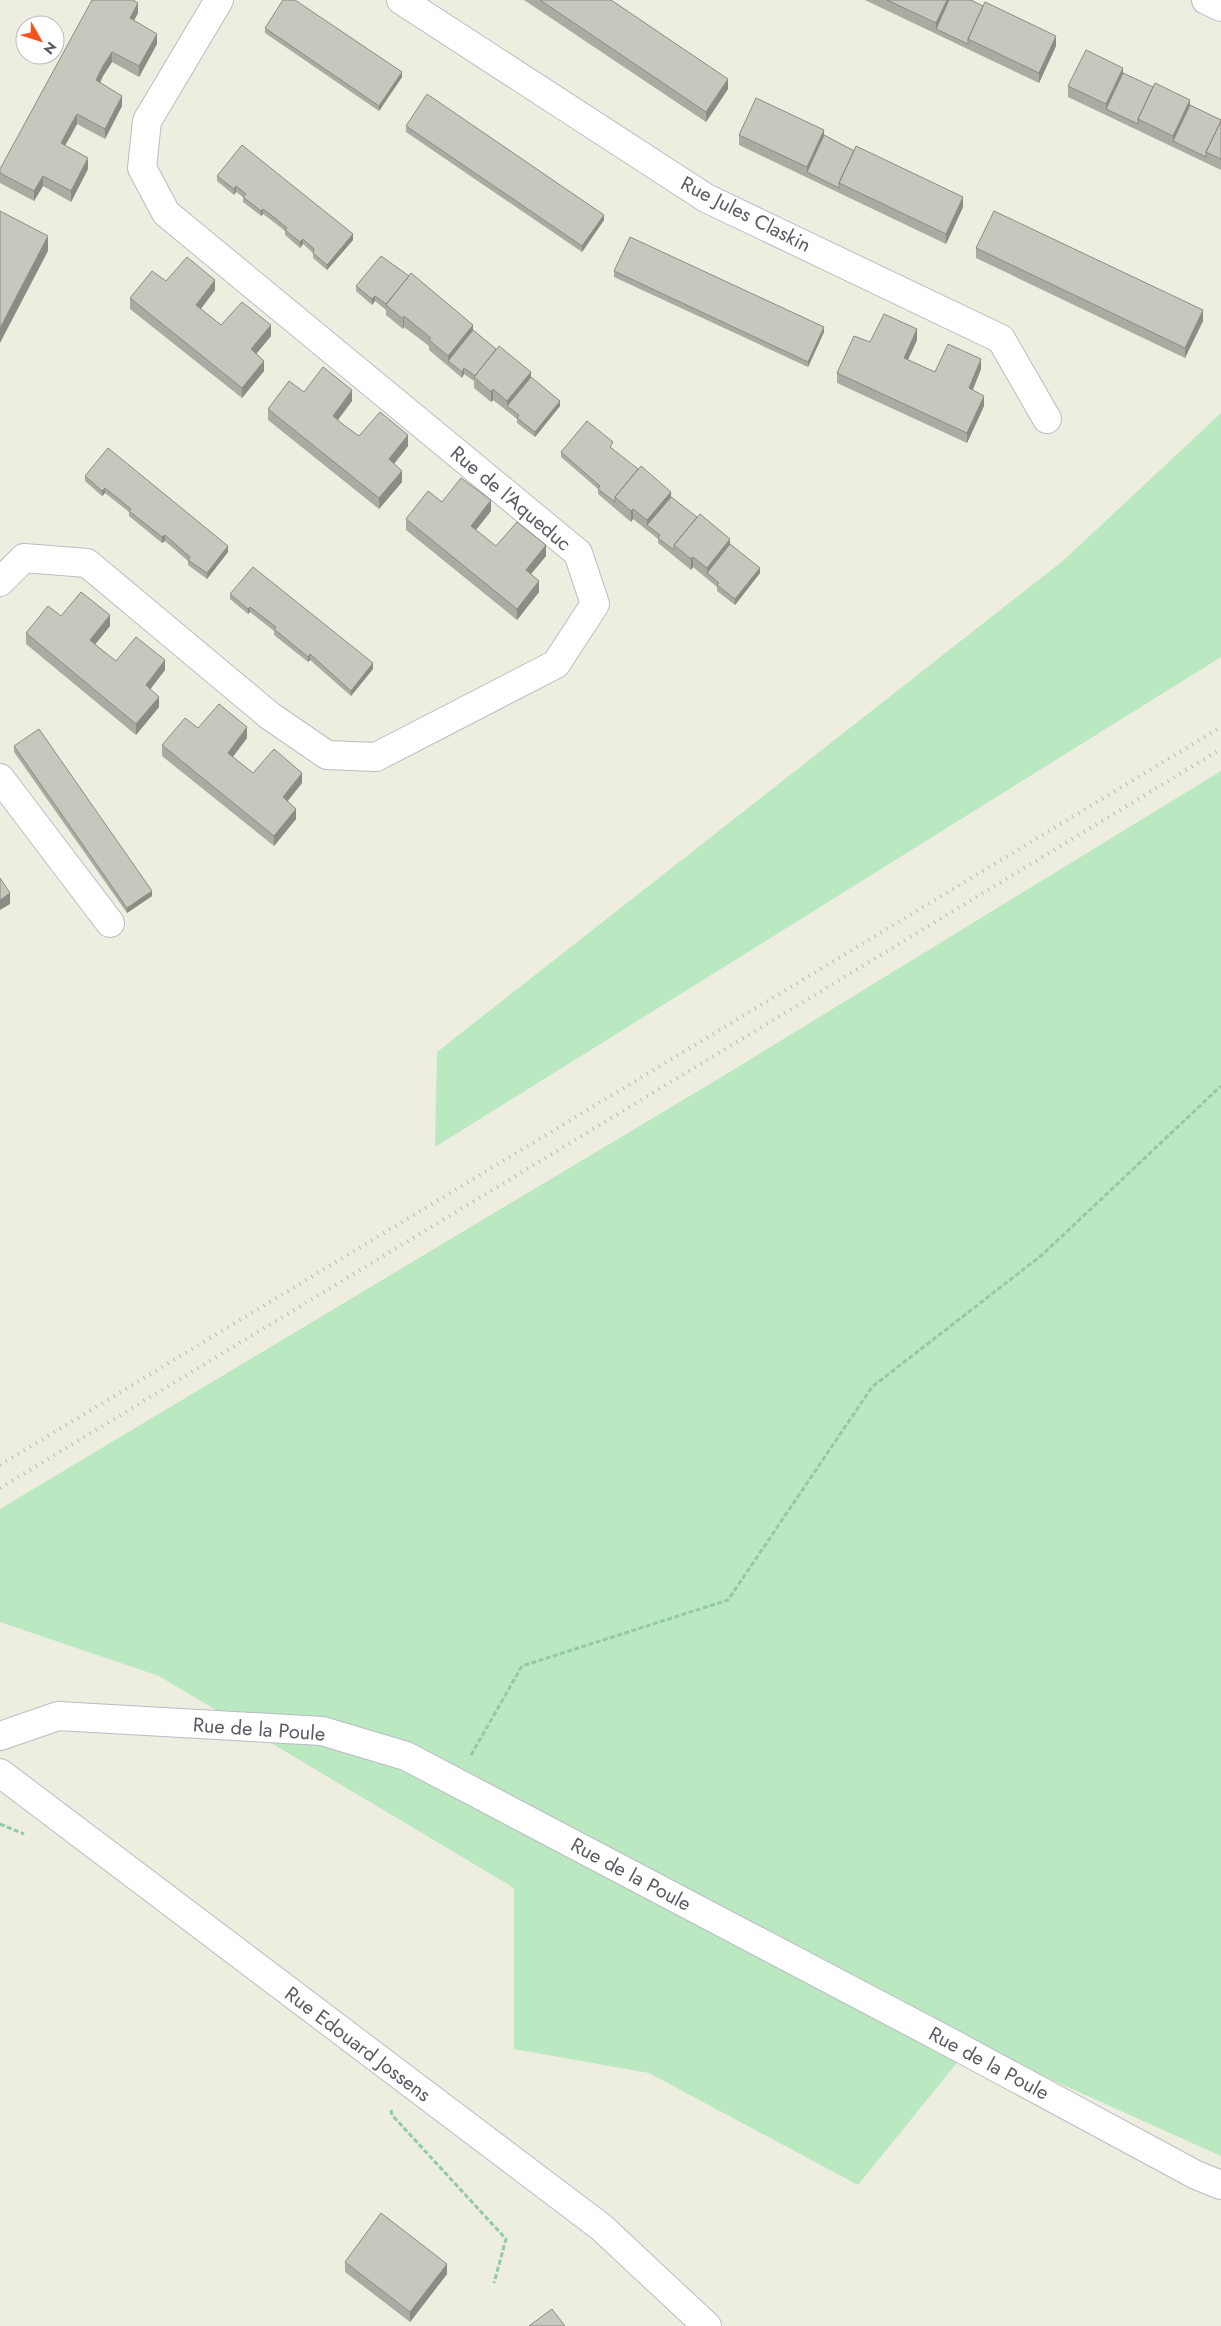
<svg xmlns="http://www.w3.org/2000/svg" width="1221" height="2326" viewBox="0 0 1221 2326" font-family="Jost,sans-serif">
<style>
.green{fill:#b9e8c1}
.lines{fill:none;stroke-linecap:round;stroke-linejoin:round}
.minor-casing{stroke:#bbbcc3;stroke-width:30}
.path{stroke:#92c9aa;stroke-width:3;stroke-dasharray:5 2.5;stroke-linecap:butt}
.minor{stroke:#fff;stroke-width:28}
.rail{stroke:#b6b7b7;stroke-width:4;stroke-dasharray:1 6;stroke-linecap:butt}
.wall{fill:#acaba3}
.shaded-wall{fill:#8c8b84}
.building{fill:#c8c7bd;stroke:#8c8b84}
.labels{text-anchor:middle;stroke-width:4;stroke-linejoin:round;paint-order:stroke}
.street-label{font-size:20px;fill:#595b62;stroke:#fff}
</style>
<rect width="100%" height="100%" fill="#edede0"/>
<path class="green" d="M1221,413V657L435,1147L437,1052L1064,560Z
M1221,771V2156L972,2044L858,2185L649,2073L514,2049V1888L159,1676L0,1622V1509L728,1073Z"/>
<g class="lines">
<g class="minor-casing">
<path id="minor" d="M401,0L706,198L1001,339L1047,419
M1206,0L1221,7
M0,582L24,558L87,563L270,716L327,755L376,757L556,664L595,604L578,553L166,213L142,168L147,121L219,0
M0,778L110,923
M0,1736L58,1716L322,1731L406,1756L953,2044L1196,2175L1221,2185
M0,1773L601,2227L707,2326"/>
</g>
<path class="path" d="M471,1755L522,1666L728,1600L872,1387L1042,1255L1221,1086
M0,1824L24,1834
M391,2110L392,2115L506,2239L494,2283"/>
<use href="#minor" class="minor"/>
<path class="rail" d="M0,1465L1221,727
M0,1488L1221,749"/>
</g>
<path class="wall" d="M524,0H611L728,89L706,122Z
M865,0H971L1056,46L1039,83Z
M138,13L134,20L157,44L139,77L112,62L103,76L100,83L122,106L105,139L77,124L69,139L65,145L88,169L71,202L43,186L34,201L0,183V169Z
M265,28L402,77L379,111L265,33Z
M1123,73L1221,120V170L1068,97V86Z
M406,126L604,220L582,252L406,132Z
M739,135H824L963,207L946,244L739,145Z
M217,176L353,240L327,270L313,258V253L303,244L300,248L285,235V231L275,223L263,214L261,216L243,202V197L236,192L234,195L217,181Z
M976,248L1203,321L1185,358L976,258Z
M614,271L824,332L808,367L614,277Z
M166,281L215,290L201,309L221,325L271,336L256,354L264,371L242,398L130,309V298Z
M356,286L473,330L531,377L560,406L535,437L517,423V419L507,411L493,400L491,402L474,388V381L464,374L462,378L429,350V346L404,327L403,329L386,315V310L375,301L372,305L356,291Z
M917,340L908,360L935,372L981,369L973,390L984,406L967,443L837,383V373L870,342Z
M304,392L352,401L338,420L345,426L359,436L408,446L394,464L402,482L379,509L268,420V409Z
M613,448L612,449L730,544L760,573L735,605L717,591V587L693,567L691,570L658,543V539L633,519L631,522L598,494V489L561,457V452Z
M85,476L228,552L207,579L188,565V561L165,541L162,543L129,516V512L105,493L102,496L85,481Z
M442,502L491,511L476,530L496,546L546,556L531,574L539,592L517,620L406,530V519Z
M230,594L373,669L351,696L310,660L308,662L274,635V631L250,612L248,614L230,599Z
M61,616L110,626L95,644L116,661L165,670L150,689L159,707L136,735L26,644V633Z
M198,728L247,738L233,757L253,773L302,783L287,801L296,819L274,846L162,756V745Z
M14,746L152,896L127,913L14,752Z
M345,2262L447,2274L410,2322L345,2272Z"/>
<path class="shaded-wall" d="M947,0H952L936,29V23Z
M138,3V13L130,28V18Z
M157,34V44L139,77V66Z
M1056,36V46L1039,83V73Z
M112,52V62L103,76L96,91V80L103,66Z
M1123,68V78L1106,109V104Z
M402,72V77L379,111V106Z
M728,79V89L706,122V112Z
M122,96V106L105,139V129Z
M1190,100V110L1173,141V136Z
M77,114V124L61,153V143Z
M824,130V141L807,172V167Z
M88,158V169L71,202V191Z
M43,176V186L34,201V191Z
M236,186V192L234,195V189Z
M963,197V207L946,244V234Z
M263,209V214L261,216V211Z
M604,215V220L582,252V246Z
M353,234V240L327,270V265Z
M48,236V251L0,343V328Z
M303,239V244L300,248V242Z
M215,280V290L196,315V305Z
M375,296V301L372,305V299Z
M1203,310V321L1185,358V348Z
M404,316V327L403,329V319Z
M271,325V336L251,360V349Z
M473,325V336L448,361V356Z
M824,327V332L808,367V362Z
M917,329V340L904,368V358Z
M981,359V369L969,398V388Z
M264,361V371L242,398V388Z
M464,368V374L462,378V372Z
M531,372V382L507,406V401Z
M493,389V400L491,402V392Z
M352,390V401L333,426V416Z
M984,396V406L967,443V433Z
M560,401V406L535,437V432Z
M408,435V446L389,470V459Z
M402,471V482L379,509V498Z
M105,488V493L102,496V491Z
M671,492V502L647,525V520Z
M491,500V511L471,536V526Z
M633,509V519L631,522V511Z
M165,535V541L162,543V537Z
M730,539V549L707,573V568Z
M546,545V556L526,580V570Z
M228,546V552L207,579V573Z
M693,557V567L691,570V559Z
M760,568V573L735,605V599Z
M539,581V592L517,620V609Z
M250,607V612L248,614V609Z
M110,615V626L90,651V640Z
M310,654V660L308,662V657Z
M165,660V670L146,695V685Z
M373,663V669L351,696V691Z
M159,697V707L136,735V724Z
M247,727V738L228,763V753Z
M302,773V783L283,807V797Z
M296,809V819L274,846V836Z
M152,891V896L127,913V908Z
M10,893V904L0,910V900Z
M447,2264V2274L410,2322V2312Z"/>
<path class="building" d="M92,0H133L138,3L130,18L157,34L139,66L112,52L103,66L96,80L122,96L105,129L77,114L69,128L61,143L88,158L71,191L43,176L34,191L0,173V169Z
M283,0H295L402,72L379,106L265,28Z
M540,0H611L728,79L706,112Z
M887,0H947L936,23Z
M949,0H971L983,6L968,39V44L936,29Z
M985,2L1056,36L1039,73L968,39Z
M1086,50L1123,68L1106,104L1068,86Z
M1123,73L1153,87L1138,119V124L1106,109Z
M1155,83L1190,100L1173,136L1138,119Z
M427,94L604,215L582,246L406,126Z
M756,98L824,130L807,167L739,135Z
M1190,105L1221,120V121L1206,152V157L1173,141Z
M1221,121V159L1206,152Z
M824,135L854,151L839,183V188L807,172Z
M242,145L353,234L327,265L313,253L314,249L303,239L300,242L285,230L287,228L275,218L263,209L261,211L243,197L246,194L236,186L234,189L217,176Z
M856,146L963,197L946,234L839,183Z
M0,211L48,236L0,328Z
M994,211L1203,310L1185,348L976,248Z
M630,237L824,327L808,362L614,271Z
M381,256L409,276L386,304L375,296L372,299L356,286Z
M187,257L215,280L196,305L221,325L242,302L271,325L251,349L264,361L242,388L130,298L152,271L166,281Z
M411,273L473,325L448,356L429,340L431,338L404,316L403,319L386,305Z
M884,314L917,329L904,358L935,372L948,344L981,359L969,388L984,396L967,433L837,373L854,336L870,342Z
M473,330L496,349L475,376L464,368L462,372L448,361Z
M499,346L531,372L507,401L493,389L491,392L474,377Z
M323,367L352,390L333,416L345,426L359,436L380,412L408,435L389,459L402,471L379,498L268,409L289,381L304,392Z
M531,377L560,401L535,432L517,418L519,415L507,406Z
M587,421L613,442L610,447L638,469L615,497V502L598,489L600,486L561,452Z
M108,448L228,546L207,573L188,560L190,557L165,535L162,537L129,511L131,509L105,488L102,491L85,476Z
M641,466L671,492L647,520L633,509L631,511L615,497Z
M461,478L491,500L471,526L496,546L517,522L546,545L526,570L539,581L517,609L406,519L428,491L442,502Z
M671,497L697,517L674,545V550L658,538L660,535L647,525Z
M700,514L730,539L707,568L693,557L691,559L674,545Z
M730,544L760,568L735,599L717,585L719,583L707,573Z
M253,567L373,663L351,691L310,654L308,657L274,629L276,627L250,607L248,609L230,594Z
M81,592L110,615L90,640L103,651L116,661L136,637L165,660L146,685L159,697L136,724L26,633L48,606L61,616Z
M219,704L247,727L228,753L253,773L274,749L302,773L283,797L296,809L274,836L162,745L185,718L198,728Z
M39,729L152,891L127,908L14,746Z
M0,878L10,893L0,900Z
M381,2213L447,2264L410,2312L345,2262Z
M552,2309L565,2326H529Z"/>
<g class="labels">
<g class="street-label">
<text transform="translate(746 214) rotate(27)" y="7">Rue Jules Claskin</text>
<text transform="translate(511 498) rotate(40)" y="7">Rue de l'Aqueduc</text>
<text transform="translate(259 1729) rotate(4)" y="7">Rue de la Poule</text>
<text transform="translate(631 1874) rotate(28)" y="7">Rue de la Poule</text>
<text transform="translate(358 2044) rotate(37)" y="7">Rue Edouard Jossens</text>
<text transform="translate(989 2063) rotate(28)" y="7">Rue de la Poule</text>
</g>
</g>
<g transform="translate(40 40) rotate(129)"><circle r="24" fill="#ffffff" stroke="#bdbdc0"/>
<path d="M0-4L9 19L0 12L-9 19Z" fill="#f8511b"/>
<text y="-8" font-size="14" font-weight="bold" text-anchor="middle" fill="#595b62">N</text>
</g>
</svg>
